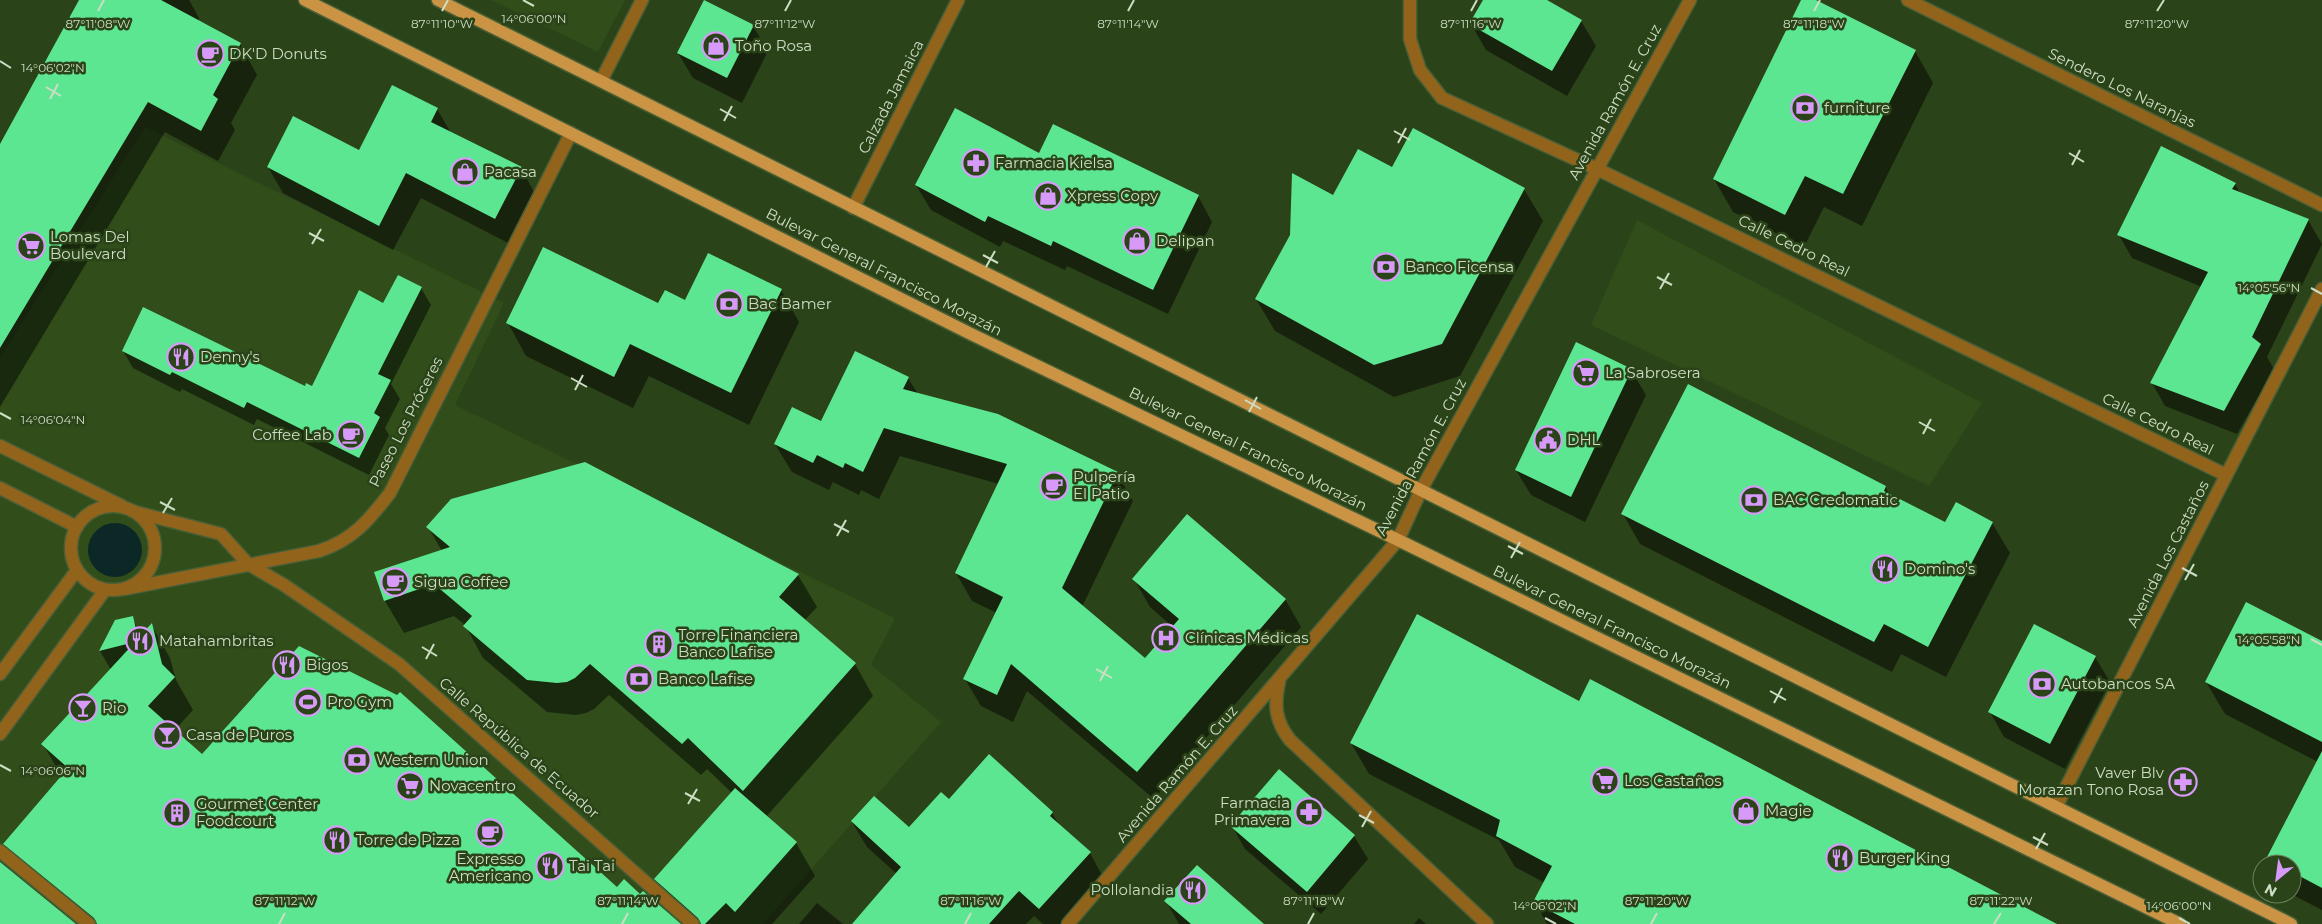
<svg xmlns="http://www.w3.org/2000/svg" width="2322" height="924" viewBox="0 0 2322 924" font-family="Montserrat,sans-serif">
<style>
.built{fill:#304d1a}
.water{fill:#0b2726}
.shadow{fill:#0007}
.building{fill:#5de692}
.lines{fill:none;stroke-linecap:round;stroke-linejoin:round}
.minor-casing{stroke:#485f37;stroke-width:15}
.major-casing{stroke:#485f37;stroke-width:15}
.minor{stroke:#92641b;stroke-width:12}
.major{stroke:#cb9444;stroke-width:12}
.ticks{fill:none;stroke:#cdddc4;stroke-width:2}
.labels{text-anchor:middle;stroke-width:5;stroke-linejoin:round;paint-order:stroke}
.poi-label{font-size:15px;fill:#cdddc4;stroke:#2b4318;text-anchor:start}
.street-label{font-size:15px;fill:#cdddc4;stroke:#2b4318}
.ticks-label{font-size:12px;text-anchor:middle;fill:#cdddc4;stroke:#2b4318;stroke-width:5;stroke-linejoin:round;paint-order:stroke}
</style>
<rect width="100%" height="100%" fill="#2b4318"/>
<path class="built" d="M491,0H625L598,52Z
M145,127L504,303L455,405L895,618L871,665L941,722L763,924H0V358Z
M1637,220L1982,403L1929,486L1591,325Z"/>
<path class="water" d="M88 550a27 27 0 1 1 54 0a27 27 0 1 1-54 0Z"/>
<path class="shadow" d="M81,0H189L199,18L198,21L240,44L257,75L231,123L235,130L218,161L165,132L0,407V149Z
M1485,0H1545L1581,21L1596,46L1567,96L1486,50L1471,24Z
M1803,0H1813L1915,51L1933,83L1862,226L1824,207L1804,247L1733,212L1714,179Z
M753,26L768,51L742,103L693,78L678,53Z
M437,109L451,133L521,168L535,194L510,244L421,198L393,250L283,193L268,167L359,151Z
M1053,126L1198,196L1212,222L1168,314L1067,266L1065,270L1003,241L1000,247L931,210L916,185L1040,155Z
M1392,168L1524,189L1543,221L1460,376L1394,397L1275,331L1256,299L1334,197Z
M2235,184L2240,193L2308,220L2322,244L2267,357L2274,369L2237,434L2165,406L2152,383L2202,287L2132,258L2119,235Z
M421,288L431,305L391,384L400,399L385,428L389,435L369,475L257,419L254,425L182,389L180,392L133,368L123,351L305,388L312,387L384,304Z
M781,290L799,322L749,425L649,376L633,408L526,356L508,323Z
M856,353L908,378L918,394L1117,473L1133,501L1082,607L1145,660L1173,627L1150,607L1134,579L1285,599L1301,627L1154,799L1027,691L1013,722L981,706L965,679L997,613L972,601L956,573L999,484L900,456L879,499L861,490L859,495L833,482L829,490L792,472L775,444L822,423Z
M1631,370L1646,395L1585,522L1531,495L1516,470Z
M585,464L798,575L817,607L804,621L855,664L873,696L766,817L796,843L815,876L772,924H688L675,912L656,879L732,793L707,769L701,775L609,695L594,709L586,713L576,715L547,712L483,658L465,625L454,616L404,633L385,601L375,573L442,551L428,527Z
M1885,487L1890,495L1946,524L1992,523L2010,553L1946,677L1901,654L1892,672L1640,544L1623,514Z
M132,618L142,636L152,626L170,658L176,680L193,710L174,731L202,756L640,896L680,924H82L23,877L4,844L62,777L43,744L111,670L100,651Z
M2322,642V910L2291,894L2292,864H2270L2268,859L2318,762L2225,714L2206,682Z
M2095,657L2110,682L2065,769L2004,737L1990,712Z
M1580,703L2051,924H1547L1535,902L1545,883L1515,867L1499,840L1369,774L1351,743Z
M1279,771L1354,836L1368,859L1321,914L1245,849L1232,826Z
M949,801L1052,813L1060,826L1090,853L1104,879L1063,924H1043L1034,916L1026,924H854L897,874L867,847L852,822L909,829Z
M1166,901L1262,924H1179Z
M817,903L843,924H799Z
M1419,918L1426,924H1414Z"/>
<path class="building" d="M79,0H161L241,43L213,95L218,99L201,131L148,102L0,348V144Z
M704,0L754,25L727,78L677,53Z
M1483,0H1547L1582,20L1552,71L1469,24Z
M1801,0H1816L1916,50L1843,194L1805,176L1785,215L1713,179Z
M392,85L438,108L431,122L522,167L495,219L406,173L379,226L267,167L293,116L359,150Z
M955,108L1039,153L1053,124L1199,195L1153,290L1053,241L1051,246L988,216L985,222L915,185Z
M1413,128L1525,188L1442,344L1374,365L1255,299L1290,235L1292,173L1333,195L1358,149L1392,167Z
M2161,146L2236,183L2232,189L2309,219L2252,337L2261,344L2224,411L2150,383L2208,272L2117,235Z
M543,247L658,303L665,290L685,300L708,253L782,289L731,393L630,344L614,377L506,323Z
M398,275L422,287L378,374L391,380L374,413L380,417L359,458L247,402L244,408L172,372L170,375L122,351L143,307L305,386L306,383L312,386L359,290L383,303Z
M1576,342L1632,369L1571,497L1515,470Z
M855,351L909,377L903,389L998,414L1118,472L1062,588L1145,658L1179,619L1132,579L1187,514L1286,599L1137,772L1011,664L997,695L963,679L1003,597L955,573L1007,464L884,428L863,472L845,463L843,468L817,455L813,463L774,444L792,407L821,421Z
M1688,384L1886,486L1884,491L1945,522L1956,502L1993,522L1928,647L1884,624L1874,642L1621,514Z
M585,462L799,574L779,597L856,663L743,791L688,738L682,744L590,664L575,678L567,682L557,683L527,680L463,626L472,616L434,584L384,601L374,572L450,547L426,527L451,499Z
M2246,602L2322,641V742L2205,682Z
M1417,614L1579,701L1590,679L2057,924H1575L1533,902L1552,866L1496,836L1500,820L1350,743Z
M133,616L138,638L152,623L162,664L175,677L148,706L202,754L299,646L397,695L400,692L617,887L624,879L640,894L643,891L681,924H97L94,918L3,844L68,768L41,744L135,642L99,651L115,620Z
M2034,624L2096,656L2050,744L1988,712Z
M2322,751V888L2292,872V864H2276L2266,859Z
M989,754L1053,812L1050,816L1091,852L1039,909L1019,891L989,924H852L901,867L851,821L874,796L909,827L941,792L949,799Z
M1279,769L1355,835L1307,892L1230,826Z
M735,788L797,842L735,912L726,903L705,924H701L698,918L654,879Z
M0,862L76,924H0Z
M1197,865L1264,924H1191L1164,901Z"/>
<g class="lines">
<g class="minor-casing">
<path id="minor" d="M1410,0V39L1420,70L1442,98L1597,169L2226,475
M1908,0L2322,205
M601,81L642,0
M853,208L958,0
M0,446L122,506
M0,488L77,527
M71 548a42 42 0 1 1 84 0a42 42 0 1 1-84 0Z
M135,512L221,534L248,564L284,585L399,664L693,924
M124,589L319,551C353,540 369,520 390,493L571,133
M0,674L77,570
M1279,682C1274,705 1275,721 1290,740L1487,924
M0,734L105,590
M2056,807L2322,289
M0,851L89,924
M1068,924L1398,540L1421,490L1690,0"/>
</g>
<g class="major-casing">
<path id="major" d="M305,0L971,334L1398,540L2180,924
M438,0L2291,924"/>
</g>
<use href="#minor" class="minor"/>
<use href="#major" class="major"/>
</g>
<path class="ticks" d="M523,0L534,6M98,11L104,0M442,11L448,0M785,11L791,0M1128,11L1134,0M1471,11L1477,0M1814,11L1820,0M2157,11L2164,0M0,61L11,68M46,87L61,96M50,99L58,84M720,109L736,118M724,121L732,106M1394,131L1410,140M1398,143L1406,128M2069,153L2084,162M2072,165L2080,150M309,233L324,241M312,244L321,229M983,255L998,263M986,267L995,251M1657,277L1672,285M2311,288L2322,294M1660,289L1669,273M571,378L587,387M575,390L583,375M1245,400L1261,409M1249,412L1257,397M0,413L11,419M1919,422L1935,431M1923,434L1931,419M160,502L175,510M163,513L172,498M834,524L849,532M837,536L846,520M1508,546L1523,554M1511,558L1520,542M2182,568L2197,576M2185,580L2194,564M2311,639L2322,645M422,647L437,656M426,659L434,644M1096,669L1112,678M1100,681L1108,666M1770,691L1786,700M1774,703L1782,688M0,765L11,771M685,793L700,801M688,804L697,789M1359,815L1374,823M1362,827L1371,811M2033,837L2048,845M2036,849L2045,833M1545,918L1556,924M2179,918L2190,924M279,924L285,913M622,924L628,913M965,924L971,913M1308,924L1314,913M1651,924L1657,913M1994,924L2001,913"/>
<defs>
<g id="shop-ring" transform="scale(1.4375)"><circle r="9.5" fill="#2b4318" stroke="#d89af8" stroke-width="1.5"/><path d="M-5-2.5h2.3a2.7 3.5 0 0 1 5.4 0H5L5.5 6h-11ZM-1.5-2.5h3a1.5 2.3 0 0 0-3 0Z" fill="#d89af8"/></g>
<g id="cafe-ring" transform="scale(1.4375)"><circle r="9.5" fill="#2b4318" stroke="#d89af8" stroke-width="1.5"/><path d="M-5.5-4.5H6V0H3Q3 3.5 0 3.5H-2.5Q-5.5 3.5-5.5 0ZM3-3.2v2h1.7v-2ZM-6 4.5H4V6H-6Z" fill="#d89af8"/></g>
<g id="bank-ring" transform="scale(1.4375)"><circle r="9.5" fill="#2b4318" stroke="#d89af8" stroke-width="1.5"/><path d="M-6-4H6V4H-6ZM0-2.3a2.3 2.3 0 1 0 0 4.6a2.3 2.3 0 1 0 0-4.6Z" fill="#d89af8"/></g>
<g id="pharmacy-ring" transform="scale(1.4375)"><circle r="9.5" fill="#2b4318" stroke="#d89af8" stroke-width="1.5"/><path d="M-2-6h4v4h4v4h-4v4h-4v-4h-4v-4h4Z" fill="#d89af8"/></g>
<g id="supermarket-ring" transform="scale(1.4375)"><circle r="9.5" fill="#2b4318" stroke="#d89af8" stroke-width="1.5"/><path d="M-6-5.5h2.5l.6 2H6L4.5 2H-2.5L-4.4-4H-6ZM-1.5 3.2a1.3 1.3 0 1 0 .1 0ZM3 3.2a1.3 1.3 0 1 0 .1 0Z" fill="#d89af8"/></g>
<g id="restaurant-ring" transform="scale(1.4375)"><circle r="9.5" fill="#2b4318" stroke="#d89af8" stroke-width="1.5"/><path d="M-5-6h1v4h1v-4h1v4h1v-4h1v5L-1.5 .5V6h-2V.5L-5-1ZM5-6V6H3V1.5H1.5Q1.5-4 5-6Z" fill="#d89af8"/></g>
<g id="civic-ring" transform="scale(1.4375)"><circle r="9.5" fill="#2b4318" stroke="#d89af8" stroke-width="1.5"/><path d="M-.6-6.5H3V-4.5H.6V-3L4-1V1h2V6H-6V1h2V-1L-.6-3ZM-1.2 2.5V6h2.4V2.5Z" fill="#d89af8"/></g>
<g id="hospital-ring" transform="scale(1.4375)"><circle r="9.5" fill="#2b4318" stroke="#d89af8" stroke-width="1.5"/><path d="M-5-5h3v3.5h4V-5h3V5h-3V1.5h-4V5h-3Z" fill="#d89af8"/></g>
<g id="building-ring" transform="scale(1.4375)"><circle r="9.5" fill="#2b4318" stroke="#d89af8" stroke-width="1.5"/><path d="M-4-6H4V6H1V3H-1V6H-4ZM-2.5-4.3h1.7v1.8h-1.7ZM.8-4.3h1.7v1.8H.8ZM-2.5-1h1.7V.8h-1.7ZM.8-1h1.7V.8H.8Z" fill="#d89af8"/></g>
<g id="stadium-ring" transform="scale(1.4375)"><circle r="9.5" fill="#2b4318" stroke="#d89af8" stroke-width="1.5"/><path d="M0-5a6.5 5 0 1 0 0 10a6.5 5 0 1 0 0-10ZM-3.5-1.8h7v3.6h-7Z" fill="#d89af8"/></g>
<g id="bar-ring" transform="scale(1.4375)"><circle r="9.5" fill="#2b4318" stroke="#d89af8" stroke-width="1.5"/><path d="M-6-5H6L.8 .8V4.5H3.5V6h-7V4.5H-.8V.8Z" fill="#d89af8"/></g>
</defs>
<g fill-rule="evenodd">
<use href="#shop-ring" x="716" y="46"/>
<use href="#cafe-ring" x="210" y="54"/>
<use href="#bank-ring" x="1805" y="108"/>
<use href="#pharmacy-ring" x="976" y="163"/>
<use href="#shop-ring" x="465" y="172"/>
<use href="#shop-ring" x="1048" y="196"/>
<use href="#shop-ring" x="1137" y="241"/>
<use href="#supermarket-ring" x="31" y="246"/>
<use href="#bank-ring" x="1386" y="267"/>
<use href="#bank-ring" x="729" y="304"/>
<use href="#restaurant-ring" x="181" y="357"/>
<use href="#supermarket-ring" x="1586" y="373"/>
<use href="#cafe-ring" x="351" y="435"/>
<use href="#civic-ring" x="1548" y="440"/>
<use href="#cafe-ring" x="1054" y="486"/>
<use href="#bank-ring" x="1754" y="500"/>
<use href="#restaurant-ring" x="1885" y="569"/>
<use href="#cafe-ring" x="395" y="582"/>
<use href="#hospital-ring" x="1166" y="638"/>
<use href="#restaurant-ring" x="140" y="641"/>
<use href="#building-ring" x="659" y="644"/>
<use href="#restaurant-ring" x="287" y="665"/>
<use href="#bank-ring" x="639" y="679"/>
<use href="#bank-ring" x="2042" y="684"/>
<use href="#stadium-ring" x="308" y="702"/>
<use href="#bar-ring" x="83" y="708"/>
<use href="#bar-ring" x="167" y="735"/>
<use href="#bank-ring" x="357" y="760"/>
<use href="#supermarket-ring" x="1605" y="781"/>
<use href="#pharmacy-ring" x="2183" y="782"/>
<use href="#supermarket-ring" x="410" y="786"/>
<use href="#shop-ring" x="1746" y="811"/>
<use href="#pharmacy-ring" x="1309" y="812"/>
<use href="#building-ring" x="177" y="813"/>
<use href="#cafe-ring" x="490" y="833"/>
<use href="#restaurant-ring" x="337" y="840"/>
<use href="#restaurant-ring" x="1840" y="858"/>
<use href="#restaurant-ring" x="550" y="866"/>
<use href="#restaurant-ring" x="1193" y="890"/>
</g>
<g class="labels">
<g class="poi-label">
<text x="735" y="51">Toño Rosa</text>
<text x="229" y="59">DK'D Donuts</text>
<text x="1824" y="113">furniture</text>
<text x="995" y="168">Farmacia Kielsa</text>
<text x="484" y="177">Pacasa</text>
<text x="1067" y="201">Xpress Copy</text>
<text x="50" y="242">Lomas Del<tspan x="50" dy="17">Boulevard</tspan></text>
<text x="1156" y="246">Delipan</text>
<text x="1405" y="272">Banco Ficensa</text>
<text x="748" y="309">Bac Bamer</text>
<text x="200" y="362">Denny's</text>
<text x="1605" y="378">La Sabrosera</text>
<text x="332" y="440" text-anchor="end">Coffee Lab</text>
<text x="1567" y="445">DHL</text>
<text x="1073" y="482">Pulpería<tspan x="1073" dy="17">El Patio</tspan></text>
<text x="1773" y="505">BAC Credomatic</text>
<text x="1904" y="574">Domino's</text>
<text x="414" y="587">Sigua Coffee</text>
<text x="678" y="640">Torre Financiera<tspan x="678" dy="17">Banco Lafise</tspan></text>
<text x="1185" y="643">Clínicas Médicas</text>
<text x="159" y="646">Matahambritas</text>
<text x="306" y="670">Bigos</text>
<text x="658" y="684">Banco Lafise</text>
<text x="2061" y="689">Autobancos SA</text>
<text x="327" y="707">Pro Gym</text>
<text x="102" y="713">Rio</text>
<text x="186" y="740">Casa de Puros</text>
<text x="376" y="765">Western Union</text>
<text x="2164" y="778" text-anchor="end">Vaver Blv<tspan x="2164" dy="17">Morazan Tono Rosa</tspan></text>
<text x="1624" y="786">Los Castaños</text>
<text x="429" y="791">Novacentro</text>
<text x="1290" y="808" text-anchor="end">Farmacia<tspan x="1290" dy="17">Primavera</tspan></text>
<text x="196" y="809">Gourmet Center<tspan x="196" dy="17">Foodcourt</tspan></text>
<text x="1765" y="816">Magie</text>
<text x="356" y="845">Torre de Pizza</text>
<text x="1859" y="863">Burger King</text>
<text x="490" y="864" text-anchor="middle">Expresso<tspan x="490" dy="17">Americano</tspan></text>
<text x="569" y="871">Tai Tai</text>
<text x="1174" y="895" text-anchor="end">Pollolandia</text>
</g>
<g class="street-label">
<text transform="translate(2122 88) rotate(26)" y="5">Sendero Los Naranjas</text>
<text transform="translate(891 97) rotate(-63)" y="5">Calzada Jamaica</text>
<text transform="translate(1615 102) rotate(-61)" y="5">Avenida Ramón E. Cruz</text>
<text transform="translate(1794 246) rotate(26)" y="5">Calle Cedro Real</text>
<text transform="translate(884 272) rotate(27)" y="5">Bulevar General Francisco Morazán</text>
<text transform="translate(406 422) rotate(-63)" y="5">Paseo Los Próceres</text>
<text transform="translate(2158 424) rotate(26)" y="5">Calle Cedro Real</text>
<text transform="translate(1248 449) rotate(26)" y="5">Bulevar General Francisco Morazán</text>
<text transform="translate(1421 457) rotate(-62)" y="5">Avenida Ramón E. Cruz</text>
<text transform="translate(2168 554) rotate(-63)" y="5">Avenida Los Castaños</text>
<text transform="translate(1612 627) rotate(26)" y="5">Bulevar General Francisco Morazán</text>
<text transform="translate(519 748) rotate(41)" y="5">Calle República de Ecuador</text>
<text transform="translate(1177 774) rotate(-49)" y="5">Avenida Ramón E. Cruz</text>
</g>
</g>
<g class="ticks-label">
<text x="534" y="23">14°06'00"N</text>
<text x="98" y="28">87°11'08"W</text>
<text x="442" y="28">87°11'10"W</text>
<text x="785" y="28">87°11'12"W</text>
<text x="1128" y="28">87°11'14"W</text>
<text x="1471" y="28">87°11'16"W</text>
<text x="1814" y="28">87°11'18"W</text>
<text x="2157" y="28">87°11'20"W</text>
<text x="53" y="72">14°06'02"N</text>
<text x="2269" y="292">14°05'56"N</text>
<text x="53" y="424">14°06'04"N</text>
<text x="2269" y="644">14°05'58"N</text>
<text x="53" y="775">14°06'06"N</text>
<text x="285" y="905">87°11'12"W</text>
<text x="628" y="905">87°11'14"W</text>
<text x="971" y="905">87°11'16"W</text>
<text x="1314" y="905">87°11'18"W</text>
<text x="1657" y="905">87°11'20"W</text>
<text x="2001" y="905">87°11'22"W</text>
<text x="1545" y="910">14°06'02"N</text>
<text x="2179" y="910">14°06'00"N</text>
</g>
<g transform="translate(2277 879) rotate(209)"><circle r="24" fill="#2b4318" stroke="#6c815d"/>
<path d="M0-4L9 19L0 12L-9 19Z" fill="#d89af8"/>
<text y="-8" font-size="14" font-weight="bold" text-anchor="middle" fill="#cdddc4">N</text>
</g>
</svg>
